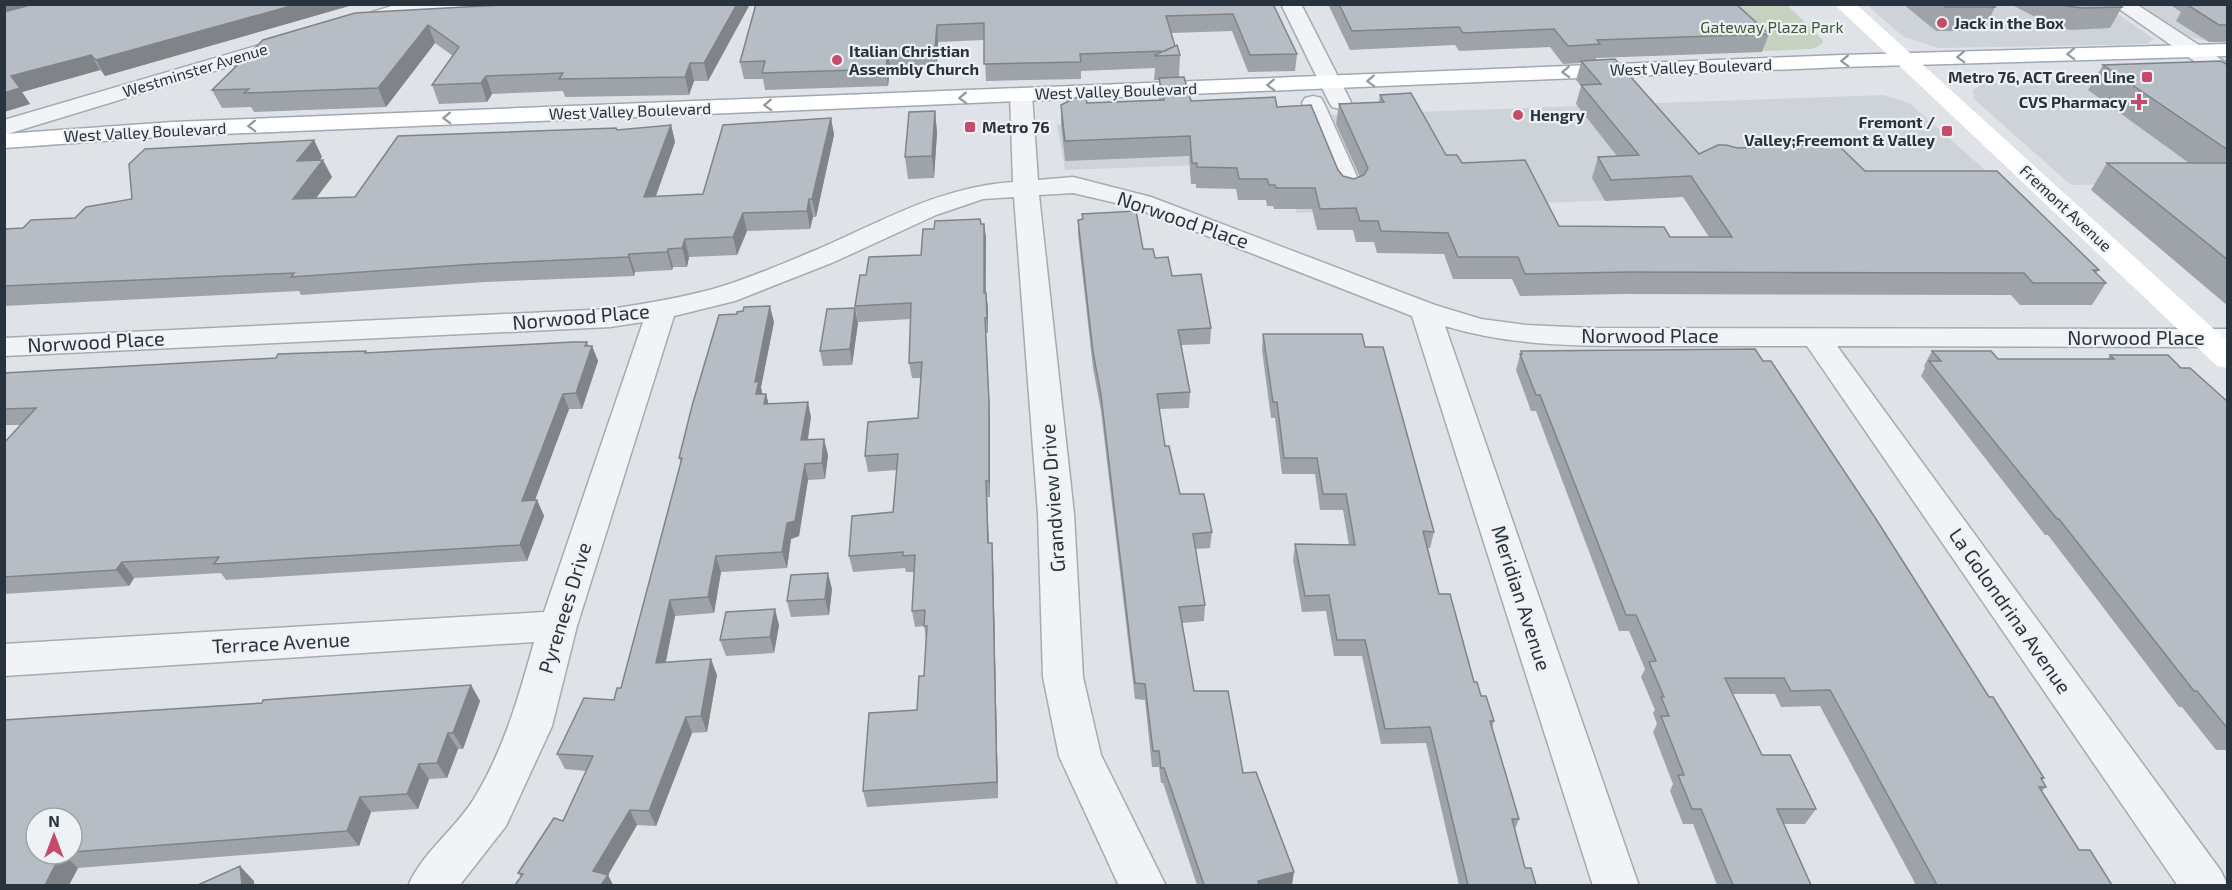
<svg xmlns="http://www.w3.org/2000/svg" width="2232" height="890" viewBox="0 0 2232 890" font-family="'Exo 2',sans-serif">
<style>
.built{fill:#cdd3d9}
.green{fill:#c6d1c1}
.lines{fill:none;stroke-linecap:round;stroke-linejoin:round}
.minor-casing{stroke:#a5abb1;stroke-width:3}
.primary-casing{stroke:#9fa9b2;stroke-width:3}
.minor{fill:#f1f3f6;fill-rule:evenodd}
.secondary{fill:#fff;fill-rule:evenodd}
.primary{fill:#fff;fill-rule:evenodd}
.wall{fill:#9da3a9;fill-rule:evenodd}
.shaded-wall{fill:#808489}
.building{fill:#b7bdc4;stroke:#808489;stroke-width:1.5}
.oneway{stroke:#94999e}
.poi-dot{fill:#c54b6b;stroke:#eef2f5;stroke-width:2}
.labels{text-anchor:middle;stroke-width:4.5;stroke-linejoin:round;paint-order:stroke}
.far-poi-label{font-size:16px;font-weight:bold;fill:#29333d;stroke:#eef2f5;text-anchor:start}
.far-park-label{font-size:16px;fill:#415837;stroke:#eef2f5}
.far-street-label{font-size:16px;fill:#29333d;stroke:#eef2f5}
.street-label{font-size:20px;fill:#29333d;stroke:#eef2f5}
</style>
<rect width="100%" height="100%" fill="#dfe3e7"/>
<path class="built" d="M1867,5H2105L2154,39L2147,44L1939,48L1904,37Z
M2135,5H2227L2211,42L2185,36Z
M2174,77L2227,182L2071,185L1974,99L1973,90L1984,83Z
M1884,95L1909,103L2001,184L1297,213L1279,162L1065,170L1057,125Z"/>
<path class="green" d="M1716,5H1787L1823,40L1822,44L1812,49L1764,51Z"/>
<g class="lines">
<g class="minor-casing">
<path id="minor" d="M398,4H487L484,8L477,10L416,12L357,29L350,27L347,23L350,19Z
M1281,4H1301L1351,102L1348,107L1340,109L1332,107L1329,102Z
M2112,4H2136L2228,64V80L2220,79Z
M290,36L297,38L301,42L297,46L4,135V120Z
M1021,88L1029,90L1032,95L1038,180L1073,177L1151,197L1435,305L1481,319L1526,325L1592,328L2228,329V347L1837,346L2221,871L2228,886H2178L1807,346C1753,346 1699,346 1645,346C1578,346 1510,346 1445,326L1639,886H1593L1412,316L1133,207L1073,193L1039,195L1074,514L1083,677L1101,755L1166,886H1119L1059,756L1043,677L1038,514L1014,197L983,199L936,215L834,262L735,301L674,316L577,626L552,726L506,826L459,886H408C423,851 456,829 475,797C504,749 519,696 534,642L4,676V644L544,612L643,322L610,327L4,356V338L610,309C645,304 679,298 713,289C746,280 784,263 816,250C883,221 939,187 1013,182L1010,95L1013,90Z
M1313,96L1321,98L1324,103L1363,190L1359,195L1350,198L1341,195L1337,190L1302,103L1305,98Z"/>
</g>
<g class="primary-casing">
<path id="primary" d="M2228,44V56L1842,67L173,136L4,148V134L173,122L1842,55Z"/>
</g>
<use href="#minor" class="minor"/>
<path class="secondary" d="M1834,4H1856L2228,342V368L2217,366Z"/>
<use href="#primary" class="primary"/>
</g>
<path class="wall" d="M4,4H356L105,76L100,70L22,92L30,104L4,112Z
M750,4L708,81H694L689,95L565,97L563,91L492,94L487,102L439,104L432,85L453,56L435,43L386,107L254,112L251,107L222,108L212,90L355,13Z
M756,4H1273L1297,54L1295,71L1248,72L1232,31L1171,33L1175,46L1180,55L1179,77L1191,101L1277,107L1343,176L1354,179L1360,177L1336,124L1339,104L1379,102L1380,95L1446,155L1462,163L1559,226L1670,237H1709L1683,197L1605,201L1592,178L1598,157L1617,156L1576,104L1581,86L1576,80L1581,63L1563,64L1550,47L1459,51L1455,45L1350,50L1328,4H1736L1769,34L1762,52L1596,58V60L1699,154L1737,148L1865,171L2099,270L2096,273L2106,283L2092,305H2020L2011,295L1622,294L1520,296L1512,279H1453L1444,254L1377,253L1374,242H1356L1353,230H1317L1312,209H1274L1273,206H1267L1266,200H1238L1236,189L1196,188V184H1191L1189,156L1065,161L1061,125V105L1159,100V80H1154L1155,68L1081,71V79L986,81L984,40L938,42L937,65L890,68L888,86L765,90L763,79H744L740,62Z
M1903,4H1991L1995,7L1984,31H1936Z
M2010,4H2118L2122,7L2110,28L2071,30L2055,27Z
M2169,4H2228V42H2209L2176,21L2181,12Z
M2103,65H2228V306L2091,190L2107,163H2189L2088,90Z
M935,111L937,133L934,178L908,179L905,157Z
M831,118L834,135L816,217H813L810,229L747,231L737,255L689,257L687,267H673L672,270L635,272L634,276L485,282L301,295L299,291L4,306V229L23,228L75,218L314,140L322,157L320,160L332,177L316,198L355,197L617,130L671,125L675,142L656,196L703,194Z
M1082,214L1143,249L1155,258L1172,276L1211,328L1210,344L1181,345L1190,392L1189,408L1159,409L1165,446L1180,494L1212,532L1210,548L1195,549L1205,605L1204,621L1182,623L1194,691L1243,773L1292,885H1197L1163,783H1161L1159,767H1152L1145,700L1135,699L1101,411L1093,368L1078,235V220L1082,219Z
M981,224H984L986,238V293L988,308V333H986L990,418V497H987L989,543L993,559L998,798L867,807L863,791L917,710L924,676L926,638L924,626L915,627L912,611L914,572H906L905,568L853,572L849,556L893,512L897,470L868,472L865,456L918,418L921,378H912L909,363L911,319L858,322L855,306L866,275L921,255Z
M743,311L774,322L761,387L762,394H766L768,403L811,417L808,440L828,455L825,479L808,480L799,536L791,539L787,568L721,572L714,613L675,616L666,662L717,675L707,732L692,733L656,826L637,825L608,875L613,885H515L521,877L518,873L563,821L586,771L565,769L557,754L614,700L621,688L681,463L679,458L737,314Z
M858,323L852,365L823,366L820,351Z
M1263,334L1365,347L1434,532L1430,548H1428L1439,594L1474,682L1494,721L1492,728L1519,819L1515,829L1525,868L1536,885H1459L1426,743L1381,744L1362,656H1334L1326,611L1302,612L1293,560L1295,544L1349,545L1343,510H1320L1315,474H1282L1275,418H1271L1262,350Z
M592,346L598,361L582,409H569L535,500H537L544,516L527,561L226,580L221,573L134,578L129,586L4,594V443L21,425H4V373L276,358L366,351L367,353Z
M1521,351L1989,697L2044,778L2042,780L2046,787L2042,791L2079,850L2112,885H1916L1820,706L1781,707L1775,694H1732L1762,755L1816,809L1805,824H1784L1811,885H1717L1693,824H1683L1670,791L1673,784L1653,732L1657,724L1653,713L1655,710L1641,677L1645,669L1629,631H1619L1536,411H1531L1516,370Z
M1932,351L1998,359H2108L2110,355L2181,368L2228,402V750H2216L2182,707H2179L2048,535H2045L1921,376L1925,368L1924,366Z
M832,589L829,615L791,617L787,601Z
M779,625L774,653L726,656L720,640Z
M471,685L480,701L463,749H458L447,778L429,779L418,809L371,812L359,846L78,868L69,885H4V720L262,703L263,700ZM36,818H72V854H36Z"/>
<path class="shaded-wall" d="M4,4H37L4,14Z
M298,4H356L105,76L96,60Z
M737,4H750L708,81L704,63Z
M428,25L435,43L386,107L378,88Z
M937,25L938,42L937,65L935,48Z
M888,51L890,68L888,86L886,69Z
M91,55L100,70L22,92L30,104L4,112V93L11,76Z
M690,63L694,81L689,95L685,77Z
M486,76L492,94L487,102L481,83Z
M935,111L937,133L934,178L932,156Z
M831,118L834,135L816,217L812,199Z
M671,125L675,142L649,215L644,197Z
M314,140L322,157L305,178L297,161Z
M323,160L332,177L302,217L293,199Z
M809,199L813,217L810,229L807,211Z
M743,213L747,231L737,255L733,237Z
M984,224L986,238L985,308L984,293Z
M685,239L689,257L687,267L682,248Z
M668,249L673,267L672,270L667,252Z
M629,254L635,272L634,276L628,257Z
M986,293L988,308V333L987,318Z
M770,306L774,322L761,387L763,397L756,394L755,382Z
M855,308L858,323L852,365L850,349Z
M985,318L990,418V497L989,481Z
M587,342L590,351L592,346L598,361L582,409L576,393Z
M563,394L569,409L529,516L522,501Z
M766,394L770,409L764,404Z
M808,402L811,417L805,456L801,440Z
M824,439L828,455L825,479L822,463Z
M805,464L808,480L799,536L791,539L787,568L782,552L787,523Z
M986,481L987,497L989,559L988,543Z
M537,500L544,516L527,561L520,545Z
M992,543L993,559L998,798L997,782Z
M716,556L721,572L714,613L708,597Z
M122,562L134,578L129,586L116,570Z
M828,573L832,589L829,615L825,599Z
M670,600L675,616L662,679L656,663Z
M775,609L779,625L774,653L770,637Z
M711,659L717,675L707,732L701,716Z
M471,685L480,701L463,749L453,733Z
M686,717L692,733L656,826L649,811Z
M448,733L458,749L447,778L437,763Z
M419,764L429,779L418,809L407,794Z
M360,797L371,812L359,846L347,831Z
M630,810L637,825L608,875L613,885H601L593,871Z
M61,854H63L78,868L69,885H45Z
M240,866L254,881V885H242Z
M1294,872L1292,885H1257L1258,881Z"/>
<path class="building" d="M34,4H298L96,60L91,55L11,76L20,88L4,93V12Z
M520,4H737L704,63H690L685,77L559,79L563,73L486,76L481,83L432,85L459,47L428,25L378,88L244,93L249,89L212,90L263,40L355,13Z
M756,4H1273L1297,54L1250,55L1233,14L1166,16L1175,46L1165,51L1080,54L1081,62L984,64V23L937,25L935,48L888,51L886,69L762,73L765,61L740,62Z
M1339,4H1736L1769,34L1597,40L1600,44L1568,46L1554,29L1463,33L1459,27L1352,31Z
M1943,4H1991L1995,7H1946Z
M2063,4H2118L2122,7L2082,8L2066,6Z
M2186,4H2228V25H2219Z
M1177,45L1180,55L1155,56V55Z
M1615,59L1699,154L1718,145H1726L1737,148L1837,144L1865,171H1997L2099,270H2093L2106,283H2033L2024,273L1629,272L1525,274L1518,257H1458L1448,233L1381,231L1378,221H1360L1356,208L1320,209L1315,188H1276L1275,185H1269L1267,179H1239L1237,168L1197,167V163H1192L1190,136L1065,141L1061,105L1085,93L1087,103L1164,100L1159,78L1184,77L1191,101L1275,97L1277,107L1311,105L1338,170L1343,176L1354,179L1364,175L1368,168L1339,104L1384,102L1380,95L1411,93L1446,155H1457L1462,163L1525,160L1559,226L1664,227L1670,237H1732L1691,176L1611,180L1598,157L1639,155L1581,85L1601,84L1581,61Z
M2221,61L2228,65V150L2103,65Z
M935,111L932,156L905,157L909,112Z
M831,118L812,199H809L807,211L743,213L733,237L685,239L682,248L668,249L667,252L629,254L628,257L477,264L291,277L294,273L4,286V229L23,228L31,220L75,218L86,207L132,199L129,164L145,149L314,140L297,161L323,160L293,199L355,197L398,136L616,128L617,130L671,125L644,197L703,194L723,125Z
M2107,163H2228V260Z
M1136,211L1143,249H1153L1155,258L1168,257L1172,276L1201,274L1211,328L1178,330L1190,392L1157,394L1165,446H1169L1180,494H1204L1212,532L1193,534L1205,605L1179,607L1194,691H1228L1243,773L1256,772L1294,872L1258,881L1259,885H1204L1164,768H1161L1159,751H1153L1145,684L1135,683L1101,395L1093,352L1078,220L1083,219L1082,214Z
M980,219L981,224H984V293H986L987,318H985L989,402V481H986L988,543H992L997,782L863,791L869,713L917,710L919,676H924L927,626H924L925,610L912,611L915,555L903,556V552L849,556L852,516L893,512L898,454L865,456L868,422L918,418L922,362L909,363L911,303L855,306L860,275H866L869,257L921,255L923,229H934L935,221Z
M770,306L755,382L759,381L756,394H766L764,404L808,402L801,440L824,439L822,463L805,464L795,521L787,523L782,552L716,556L708,597L670,600L656,663L711,659L701,716L686,717L649,811L630,810L593,871L608,875L601,885H515L523,874L518,873L554,818L563,821L593,756L557,754L584,698L614,700L617,688H621L682,458H679L692,406L719,315L737,314V312L743,311L744,307Z
M855,308L850,349L820,351L827,309Z
M1263,334H1362L1365,347H1383L1434,532L1423,531L1439,594H1450L1474,682H1477L1481,696H1486L1494,721H1490L1519,819H1512L1525,868H1531L1536,885H1468L1430,727L1385,729L1365,640H1337L1329,595L1305,596L1295,544L1355,545L1346,494H1323L1317,458H1284L1277,402H1273Z
M573,342H587L585,346H592L576,393L563,394L522,501L537,500L520,545L214,564L219,557L122,562L116,570L4,577V443L36,408L4,409V373L276,358L278,354L366,351L365,353Z
M1755,349L1763,361H1771L1876,519L1989,697H1993L2044,778H2041L2046,787H2039L2079,850H2090L2112,885H1937L1830,690L1791,691L1784,678H1725L1762,755H1790L1816,809H1777L1811,885H1733L1701,809H1692L1678,775H1684L1661,716H1669L1661,697H1664L1649,662L1656,661L1636,615H1626L1540,395H1536L1520,354H1522L1521,351Z
M1932,351H1991L1998,359H2114L2110,355H2168L2181,368H2190L2228,402V729L2197,691H2194L2059,519H2057L1929,361H1941Z
M828,573L825,599L787,601L791,575Z
M775,609L770,637L720,640L726,612Z
M471,685L453,733H448L437,763L419,764L407,794L360,797L347,831L72,852V818H36V854H61L45,885H4V720L262,703L263,700Z
M240,866L242,885H201L200,884Z"/>
<defs><path id="oneway-chevron" d="M-2-3.5L2.5 0L-2 3.5" fill="none" stroke-width="1.6" stroke-linecap="round" stroke-linejoin="round" transform="scale(1.5)"/></defs>
<g class="oneway">
<use href="#oneway-chevron" transform="translate(2071 54) rotate(178)"/>
<use href="#oneway-chevron" transform="translate(1961 57) rotate(178)"/>
<use href="#oneway-chevron" transform="translate(1845 61) rotate(178)"/>
<use href="#oneway-chevron" transform="translate(1566 72) rotate(178)"/>
<use href="#oneway-chevron" transform="translate(1371 81) rotate(178)"/>
<use href="#oneway-chevron" transform="translate(1271 85) rotate(178)"/>
<use href="#oneway-chevron" transform="translate(963 98) rotate(178)"/>
<use href="#oneway-chevron" transform="translate(768 105) rotate(178)"/>
<use href="#oneway-chevron" transform="translate(447 118) rotate(178)"/>
<use href="#oneway-chevron" transform="translate(252 126) rotate(178)"/>
</g>
<g class="poi-dot">
<circle cx="1942" cy="23" r="6"/>
<circle cx="837" cy="60" r="6"/>
<rect x="2141" y="71" width="12" height="12" rx="3"/>
<path d="M2136 93h6v6h6v6h-6v6h-6v-6h-6v-6h6z"/>
<circle cx="1518" cy="115" r="6"/>
<rect x="964" y="121" width="12" height="12" rx="3"/>
<rect x="1941" y="125" width="12" height="12" rx="3"/>
</g>
<g class="labels">
<g class="far-poi-label">
<text x="1954" y="29">Jack in the Box</text>
<text x="849" y="57">Italian Christian<tspan x="849" dy="18">Assembly Church</tspan></text>
<text x="2135" y="83" text-anchor="end">Metro 76, ACT Green Line</text>
<text x="2127" y="108" text-anchor="end">CVS Pharmacy</text>
<text x="1530" y="121">Hengry</text>
<text x="1935" y="128" text-anchor="end">Fremont /<tspan x="1935" dy="18">Valley;Freemont &amp; Valley</tspan></text>
<text x="982" y="133">Metro 76</text>
</g>
<g class="far-park-label">
<text x="1772" y="33">Gateway Plaza Park</text>
</g>
<g class="far-street-label">
<text transform="translate(1691 67) rotate(-2)" y="6">West Valley Boulevard</text>
<text transform="translate(195 70) rotate(-17)" y="6">Westminster Avenue</text>
<text transform="translate(1116 91) rotate(-2)" y="6">West Valley Boulevard</text>
<text transform="translate(630 111) rotate(-2)" y="6">West Valley Boulevard</text>
<text transform="translate(145 132) rotate(-3)" y="6">West Valley Boulevard</text>
<text transform="translate(2066 208) rotate(43)" y="6">Fremont Avenue</text>
</g>
<g class="street-label">
<text transform="translate(1183 220) rotate(19)" y="7">Norwood Place</text>
<text transform="translate(581 317) rotate(-5)" y="7">Norwood Place</text>
<text x="1650" y="343">Norwood Place</text>
<text x="2136" y="345">Norwood Place</text>
<text transform="translate(96 342) rotate(-3)" y="7">Norwood Place</text>
<text transform="translate(1053 498) rotate(-94)" y="7">Grandview Drive</text>
<text transform="translate(1521 598) rotate(72)" y="7">Meridian Avenue</text>
<text transform="translate(565 608) rotate(-73)" y="7">Pyrenees Drive</text>
<text transform="translate(2010 611) rotate(55)" y="7">La Golondrina Avenue</text>
<text transform="translate(281 643) rotate(-3)" y="7">Terrace Avenue</text>
</g>
</g>
<rect width="2232" height="890" fill="none" stroke="#29333d" stroke-width="12"/>
<g transform="translate(54 836)"><circle r="28" fill="#eef2f5" stroke="#9fa6ab" stroke-width="1.5"/>
<path d="M0-4.5L10 22L0 15L-10 22Z" fill="#c54b6b"/>
<text y="-9" font-size="16" font-weight="bold" text-anchor="middle" fill="#29333d">N</text>
</g>
</svg>
